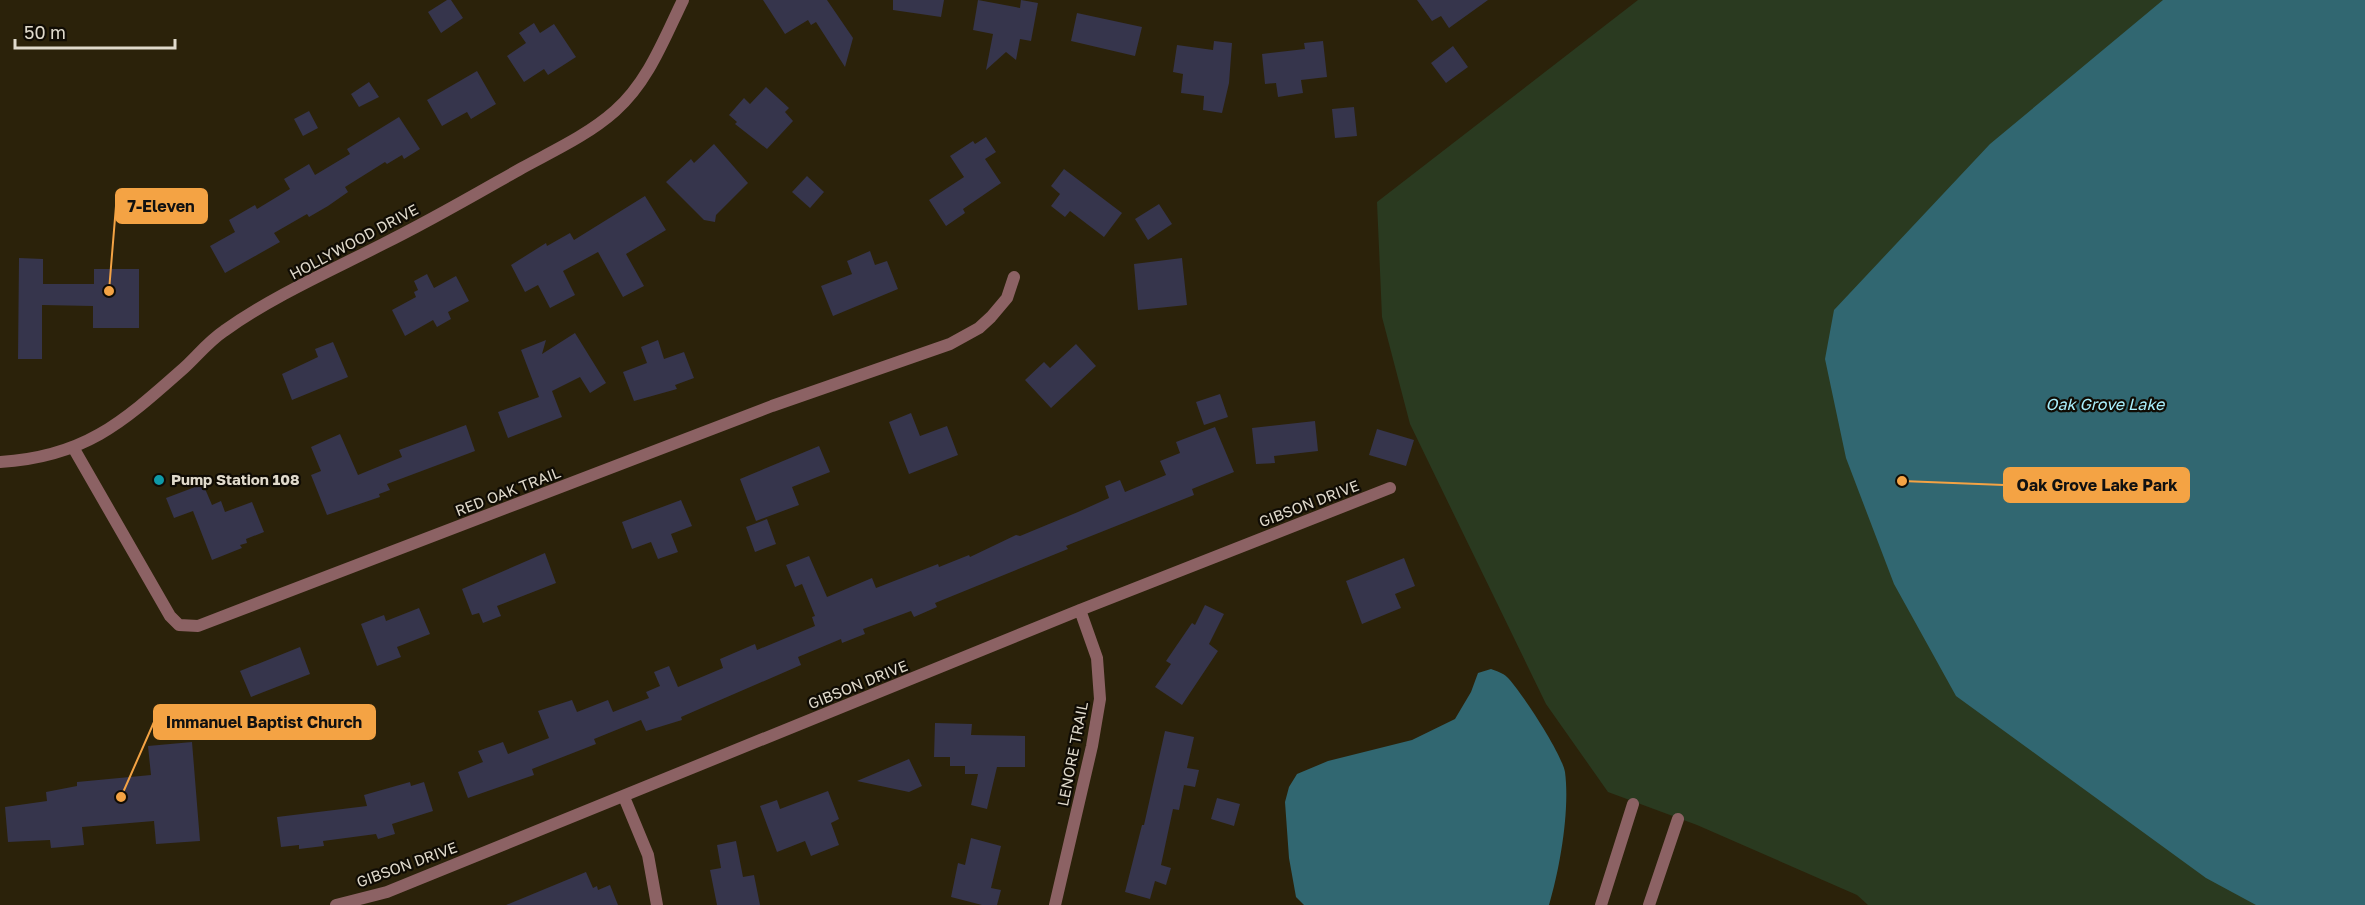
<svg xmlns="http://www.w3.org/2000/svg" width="2365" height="905" viewBox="0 0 2365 905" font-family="'Golos Text',sans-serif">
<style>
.green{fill:#2a3a20}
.water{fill:#316771}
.building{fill:#36354c}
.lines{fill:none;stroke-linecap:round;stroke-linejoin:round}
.minor{stroke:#8c6264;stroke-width:12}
.culture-dot{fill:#0f9aa8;stroke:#100c04;stroke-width:2}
.labels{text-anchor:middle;stroke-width:4.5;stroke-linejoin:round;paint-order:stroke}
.street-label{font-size:15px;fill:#e0dacc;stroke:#100c04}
.poi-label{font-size:15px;font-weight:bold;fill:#e0dacc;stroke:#100c04;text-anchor:start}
.water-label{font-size:16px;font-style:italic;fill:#aaf0fd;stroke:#100c04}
.leader{fill:none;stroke:#f4a344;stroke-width:2}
.callout-dot{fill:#f4a344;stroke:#100c04;stroke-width:2}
.callout{fill:#f4a344;stroke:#f4a344;stroke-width:2}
.callout-label{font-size:16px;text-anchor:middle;font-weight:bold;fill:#111}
</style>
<rect width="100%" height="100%" fill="#2b220a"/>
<path class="green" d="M1638,0H2365V905H1868L1857,895L1697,825L1608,792L1546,704L1410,424L1382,317L1377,202Z"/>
<path class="water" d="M2163,0H2365V905H2256L2206,878L1956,696L1894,584L1846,458L1825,359L1834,310L1990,144Z
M1491,669C1496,671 1503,673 1507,677C1521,691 1562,754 1565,772C1570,810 1560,868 1549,905H1304L1296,897L1289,858L1285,802L1289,787L1297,774L1328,761L1412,740L1455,719L1471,692L1478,673Z"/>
<path class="building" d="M447,0H451L463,18L441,33L428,12Z
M763,0H827L853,38L845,67L816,22L811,25L808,20L785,34Z
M893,0H944L941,17L893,10Z
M978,0L1020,8L1021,0L1038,3L1031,41L1020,39L1016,60L1006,52L986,70L993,34L973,30Z
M1417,0H1488L1449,28L1441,16L1432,21Z
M1077,13L1142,27L1135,56L1071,41Z
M534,23L540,33L554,24L576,57L548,75L544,69L524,82L507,56L526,43L519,33Z
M1214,41L1232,43L1229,83L1222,113L1203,110L1204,96L1181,93L1183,74L1173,72L1177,45L1213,50Z
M1323,41L1327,77L1301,80L1303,93L1278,97L1276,83L1265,84L1262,54L1305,49L1304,43Z
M1453,46L1468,67L1446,83L1431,63Z
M477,71L496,104L471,119L467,112L442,126L427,100Z
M369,82L379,97L359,107L351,94Z
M766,87L789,108L785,112L793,121L767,149L735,124L737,122L729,115L744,98L750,104Z
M1354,107L1357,136L1335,138L1332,109Z
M309,111L318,128L303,136L294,119Z
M399,117L420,149L404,159L402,155L387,164L385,162L345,187L348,192L328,206L309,217L307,214L274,233L280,242L225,273L210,246L235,232L229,220L255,205L257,209L290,189L284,179L309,164L315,175L350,154L347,149Z
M986,137L996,152L985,159L1001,183L963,209L965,213L946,226L929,200L964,177L950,156L973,141L975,144Z
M714,144L748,183L716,215L715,222L704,220L666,182L691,159L694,163Z
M1064,169L1122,213L1104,237L1070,211L1065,217L1051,206L1060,194L1051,186Z
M807,176L824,192L810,208L792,192Z
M645,196L666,230L626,254L644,286L623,297L598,252L563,271L575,295L550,308L538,285L525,292L511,265L546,243L547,246L570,233L574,240Z
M1159,204L1172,224L1148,240L1135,219Z
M870,251L875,265L887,261L898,289L833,316L821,286L852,274L847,261Z
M19,258L43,259V284H94V269H139V328H93V306L42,305V359H18Z
M1182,258L1187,305L1138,310L1134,264Z
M427,274L434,288L456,276L469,301L448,312L451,319L437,327L433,320L405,336L392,310L416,297L414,292L418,290L414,281Z
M575,333L606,383L590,393L580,377L552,391L562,417L508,438L498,412L539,397L521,350L546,340L542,354Z
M658,340L664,359L684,352L694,378L675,385L677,389L634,401L623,372L647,363L641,347Z
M333,342L348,377L292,400L282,374L318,357L315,349Z
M1076,344L1096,366L1051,408L1025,380L1044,362L1050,368Z
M1220,394L1228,417L1204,425L1196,402Z
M911,413L920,436L947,426L958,455L909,474L889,422Z
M1315,421L1318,451L1274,456L1275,463L1256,464L1252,428Z
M466,425L475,451L387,484L390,490L379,494L380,497L327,515L311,475L321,471L311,447L340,434L358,475L402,457L399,450Z
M1215,427L1234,472L1192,489L1194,495L1066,546L1068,549L935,603L937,607L914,617L911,611L863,629L865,634L842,643L841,639L798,657L801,665L681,717L682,720L646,731L641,720L594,739L596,744L532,769L534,775L468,798L458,772L483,762L478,751L503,742L508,754L549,738L538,711L572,700L577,712L608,700L613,712L649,698L646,692L660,686L654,672L669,666L678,687L723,668L720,659L755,644L757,650L815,626L812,617L815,616L802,584L795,587L786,565L809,556L827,597L872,578L876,588L938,564L939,567L969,555L970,557L1016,535L1020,536L1078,512L1109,498L1105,486L1120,480L1125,492L1166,475L1160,461L1180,453L1176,442Z
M1377,429L1414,440L1406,466L1369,455Z
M819,446L830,472L792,487L799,505L756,521L740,479Z
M203,484L212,505L221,501L225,512L252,502L264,532L246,539L247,543L240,545L242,548L212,560L193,511L174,518L166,498Z
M681,500L692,526L671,534L678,552L658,559L651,542L632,549L622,522Z
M767,519L776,544L755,552L746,527Z
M545,553L556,583L497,606L501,616L483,623L479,613L472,615L462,589Z
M1404,558L1415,586L1395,594L1401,608L1362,624L1346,581Z
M1205,605L1224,614L1209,644L1218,651L1182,705L1155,687L1171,664L1166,661L1192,623L1195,625Z
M419,608L430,634L397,647L401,657L377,666L361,624L384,615L386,621Z
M300,647L310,674L251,697L240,671Z
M935,723L972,724L971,735L1025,736V767H997L987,809L971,805L978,774H965V766H950V757H934Z
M1165,731L1194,737L1187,768L1199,770L1195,787L1184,785L1179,810L1173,809L1161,865L1171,868L1166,885L1155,881L1150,899L1125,892L1142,825H1144Z
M192,742L200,841L156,844L154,821L82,827L84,845L51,848L50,840L8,842L5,807L47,801L46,792L77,786V782L151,775L148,746Z
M909,759L922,786L909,792L857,781Z
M410,782L411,786L424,782L433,811L392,824L395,834L378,839L376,834L323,841L324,846L299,849V845L281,847L277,817L367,806L364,795Z
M828,791L839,819L831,823L839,845L811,856L805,841L777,852L760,806L777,800L780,809Z
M1217,798L1240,804L1234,826L1211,819Z
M971,838L1001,846L991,888L1001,890L997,905H982L951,897L958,863L965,865Z
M736,841L743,877L754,875L760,905H717L710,870L721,868L717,845Z
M586,872L593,888L597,886L598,890L610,885L618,905H506Z"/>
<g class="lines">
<path class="minor" d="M74,449L170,616L179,625L198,626L772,406L950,344L979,328L991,317L1007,298L1014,277
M0,462C85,457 123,422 184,368C197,356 209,341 224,331C273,296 330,271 383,244C430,221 476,194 522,168C553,151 588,135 615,111C648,82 664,39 683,0
M624,797L648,855L657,905
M336,905L387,892L1080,610L1390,488
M1055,905L1092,746L1100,699L1097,658L1080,610
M1601,905L1633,804
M1649,905L1678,819"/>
</g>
<circle class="culture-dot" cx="159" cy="480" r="6"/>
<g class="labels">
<g class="street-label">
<text transform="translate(354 242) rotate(-28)" y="5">HOLLYWOOD DRIVE</text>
<text transform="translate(508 492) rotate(-21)" y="5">RED OAK TRAIL</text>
<text transform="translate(1309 504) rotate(-21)" y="5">GIBSON DRIVE</text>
<text transform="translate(858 685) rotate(-22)" y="5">GIBSON DRIVE</text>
<text transform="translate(1073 754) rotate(-79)" y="5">LENORE TRAIL</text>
<text transform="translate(407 865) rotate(-20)" y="5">GIBSON DRIVE</text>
</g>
<g class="poi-label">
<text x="171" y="485">Pump Station 108</text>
</g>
<g class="water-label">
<text x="2105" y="410">Oak Grove Lake</text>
</g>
</g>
<path class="leader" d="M109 291L116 206M1902 481L2004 485M121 797L154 722"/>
<g class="callout-dot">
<circle cx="109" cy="291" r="6"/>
<circle cx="1902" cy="481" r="6"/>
<circle cx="121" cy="797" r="6"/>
</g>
<g class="callout">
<rect x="116" y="189" width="91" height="34" rx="6"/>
<rect x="2004" y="468" width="185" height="34" rx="6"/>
<rect x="154" y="705" width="221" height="34" rx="6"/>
</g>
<g class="callout-label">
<text x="161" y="212">7-Eleven</text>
<text x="2097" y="491">Oak Grove Lake Park</text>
<text x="264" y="728">Immanuel Baptist Church</text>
</g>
<path d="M15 39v9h160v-9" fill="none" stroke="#e0dacc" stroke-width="3"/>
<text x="24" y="39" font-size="18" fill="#e0dacc" stroke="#100c04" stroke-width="4.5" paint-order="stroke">50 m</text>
</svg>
